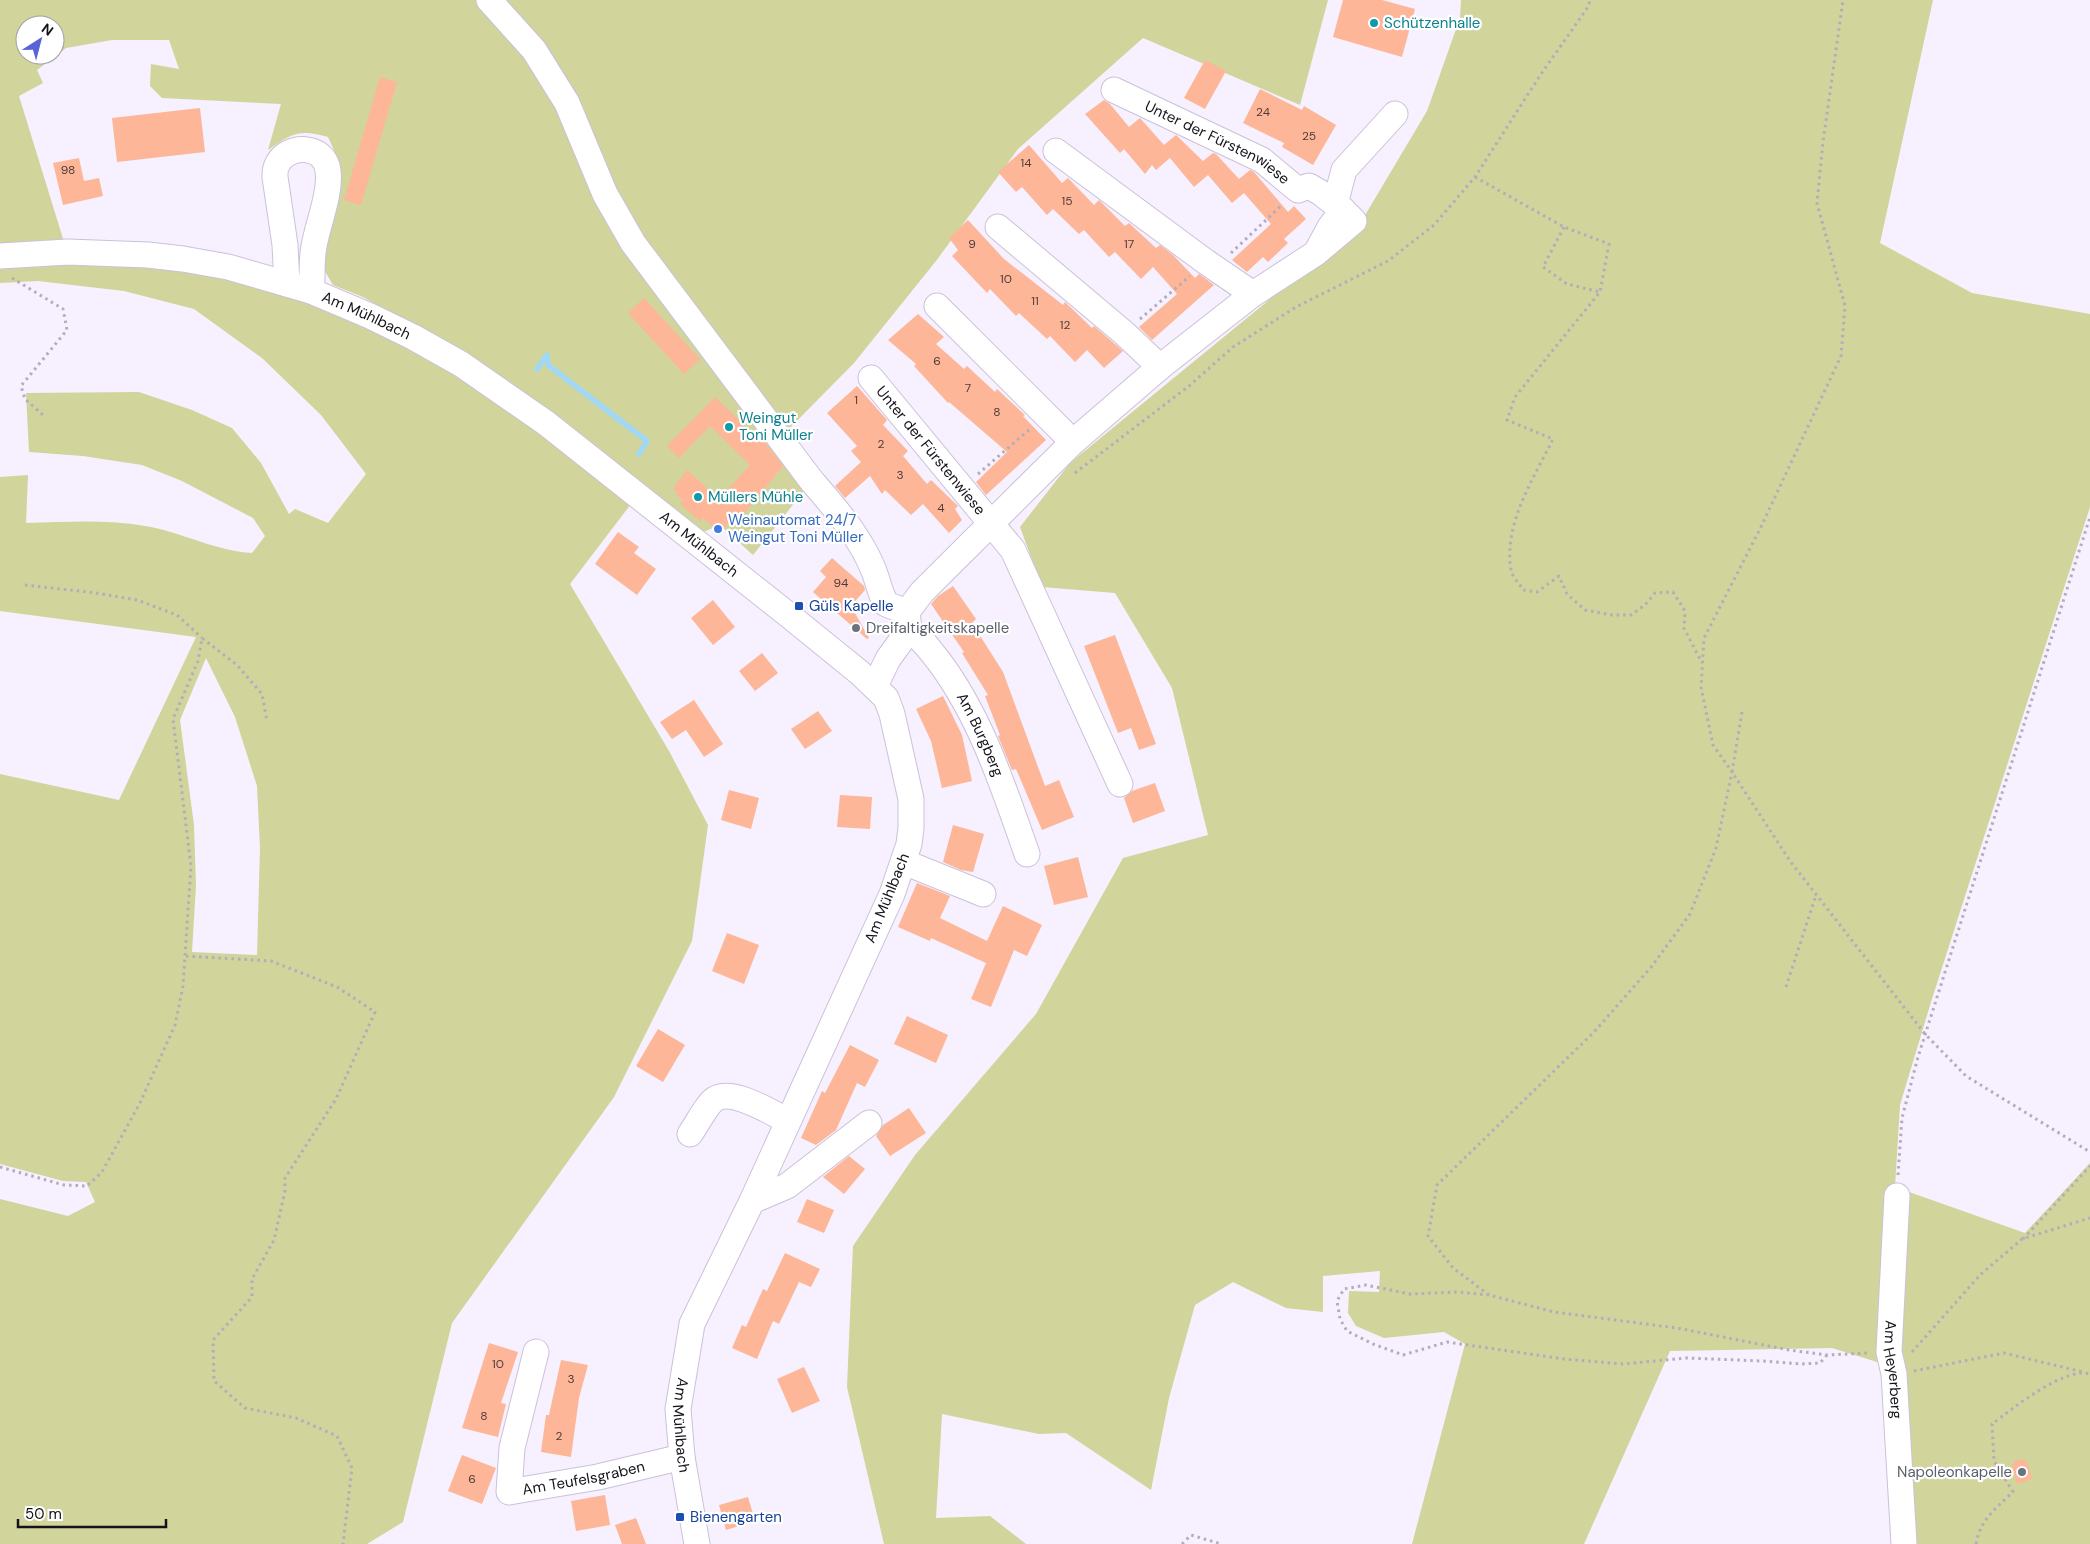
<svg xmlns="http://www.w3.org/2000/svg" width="2090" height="1544" viewBox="0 0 2090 1544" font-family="'DM Sans',sans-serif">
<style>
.green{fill:#d1d49b;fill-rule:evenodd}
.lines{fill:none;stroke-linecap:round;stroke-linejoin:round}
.stream{stroke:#a1d8f6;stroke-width:5.5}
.building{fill:#feb698}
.minor-casing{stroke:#ccc1d9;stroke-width:27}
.path{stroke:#b2adba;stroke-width:3;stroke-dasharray:2.5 4;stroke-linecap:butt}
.minor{stroke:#fff;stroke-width:25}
.culture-dot{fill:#0f9aa8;stroke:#fff;stroke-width:2}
.shop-dot{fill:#3f7fe0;stroke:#fff;stroke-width:2}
.transit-dot{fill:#1a4fb4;stroke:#fff;stroke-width:2}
.worship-dot{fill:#6b7280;stroke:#fff;stroke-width:2}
.labels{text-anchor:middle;stroke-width:4.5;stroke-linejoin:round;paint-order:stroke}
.number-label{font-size:12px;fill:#4f3b3a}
.culture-label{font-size:15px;fill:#0d838f;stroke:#fff;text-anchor:start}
.street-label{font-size:15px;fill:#15121a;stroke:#fff}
.shop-label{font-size:15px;fill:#366cbe;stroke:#fff;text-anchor:start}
.transit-label{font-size:15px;fill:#164399;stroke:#fff;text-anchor:start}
.worship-label{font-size:15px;fill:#5b616d;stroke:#fff;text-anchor:start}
</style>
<rect width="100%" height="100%" fill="#f6f0ff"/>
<path class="green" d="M0,0H1328L1300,105L1143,38L1018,149L936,261L854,363L776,442L807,487L753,555L720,525L701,533L464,354L363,297L333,285L323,268L338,170L334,150L328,137C298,129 293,133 268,150L281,104L162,98L150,86L151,64L179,69L169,40H112L66,48L37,70L43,83L19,96L64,242L0,244ZM25,25H55V55H25Z
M1461,0H1933L1880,243L1972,293L2090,314V507L1931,1002L1900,1105L1895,1187L2025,1233L2090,1163V1544H1898L1890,1366L1832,1348L1670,1351L1584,1544H1412L1465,1344L1444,1332L1384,1338L1356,1326L1348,1313L1349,1291L1379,1292L1380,1271L1323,1276V1312L1286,1308L1233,1282L1195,1305L1169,1398L1151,1490L1066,1433L1039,1434L942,1414L936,1518L990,1516L1026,1544H884L847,1387L853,1246L915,1155L1036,1014L1123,858L1208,835L1172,688L1115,593L1042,587L1020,527L1070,463L1358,227L1427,111L1460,18Z
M151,261L300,297L357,320L484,390L631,504L570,584L669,751L708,825L692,941L614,1097L452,1323L403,1522L367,1544H0V1199L68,1216L95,1202L86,1182L63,1181L0,1164V774L119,800L196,637L0,611V477L28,475L26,523C66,522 106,519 145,526C182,532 215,551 252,553L265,536L253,518L182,481L142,465L83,456L29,452L26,393L139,392L192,410L232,428L261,463L289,514L295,509L328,523L366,474L321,415L262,358L194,309L124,291L38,281L0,283V268ZM206,658L235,717L257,786L260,848L257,955L192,952L196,885L194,825L180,720Z"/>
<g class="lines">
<path class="stream" d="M537,369L547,355L548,365L647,441L639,454"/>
</g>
<path class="building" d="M1343,0H1382L1415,9L1402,57L1333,37Z
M1205,60L1226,71L1205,109L1184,98Z
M380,77L397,82L361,205L344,200Z
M1260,89L1302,110L1304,106L1336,125L1313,165L1282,147L1284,143L1243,123Z
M1104,100L1110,104L1129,127L1140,118L1164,145L1176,135L1203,161L1213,153L1216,154L1239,179L1250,170L1254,172L1288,212L1294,206L1306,219L1284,239L1288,243L1268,262L1263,257L1247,272L1232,260L1271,224L1244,193L1232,203L1208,175L1194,187L1170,158L1156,170L1152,165L1145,174L1124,149L1120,153L1085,114Z
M200,108L205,152L117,162L112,118Z
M1029,145L1062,183L1068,178L1094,205L1099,200L1125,226L1129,223L1156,248L1160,245L1173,255L1195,278L1199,274L1214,285L1152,340L1139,327L1177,294L1153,267L1141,279L1115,252L1109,257L1084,230L1079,234L1053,209L1047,215L1022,187L1016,192L998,172Z
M79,158L84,181L99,178L103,196L63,205L53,163Z
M968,220L1004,259L1063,305L1065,302L1092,328L1094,326L1123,351L1104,368L1087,350L1075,362L1050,336L1047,339L1019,313L1016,316L990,289L987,293L952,256L958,250L949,238Z
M644,298L700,359L684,374L628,313Z
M918,314L944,337L936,344L964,369L967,366L995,392L997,389L1025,415L1023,416L1046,440L986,495L976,482L1007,452L949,402L948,403L914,366L916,364L888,340Z
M857,386L887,420L883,425L908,451L903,456L927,484L931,480L958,506L955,509L962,520L949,533L923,504L911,515L885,490L882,494L870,476L845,498L835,486L861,462L851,451L857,446L827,413Z
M715,397L761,441L762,439L783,466L739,520L735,516L720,533L703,518L700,521L680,504L683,500L676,495L678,492L673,489L687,470L719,499L750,465L710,426L679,458L667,446Z
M618,532L639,547L634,553L656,569L637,595L595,564Z
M832,558L864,586L865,590L851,606L869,638L867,639L813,592L826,577L820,571Z
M953,586L976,619L972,623L1003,672L1045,786L1059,780L1074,817L1042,830L1016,769L1012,770L998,736L1000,735L985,696L988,695L962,653L964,652L931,604L938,596Z
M713,600L735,627L713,645L691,618Z
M1115,635L1156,744L1139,750L1131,728L1118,733L1084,646Z
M762,653L778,673L755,691L739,671Z
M943,696L962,735L972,781L942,788L931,741L916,709Z
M694,700L723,744L704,757L686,730L672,739L660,722Z
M818,711L832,731L805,749L791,729Z
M1155,783L1165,811L1133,823L1124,798L1132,791Z
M729,790L759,798L751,829L721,820Z
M840,795L872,797L870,829L837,827Z
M953,825L984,834L973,872L961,870L943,862Z
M1078,857L1088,897L1054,905L1044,866Z
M917,883L950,896L940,918L987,941L1003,906L1042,925L1027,956L1014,950L991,1007L971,999L986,963L931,938L930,941L898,927Z
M727,933L759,945L744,984L712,971Z
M907,1016L948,1035L936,1063L894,1044Z
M658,1029L685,1045L663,1082L636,1066Z
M850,1045L879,1060L865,1087L857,1083L836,1130L816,1145L801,1138L822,1091L825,1093Z
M909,1108L926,1133L890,1156L876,1136L883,1125Z
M849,1156L865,1169L844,1194L823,1177Z
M807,1199L834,1210L824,1233L797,1222Z
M785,1253L820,1269L811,1287L799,1282L779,1324L773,1321L757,1359L732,1348L742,1325L746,1327L763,1289L767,1291Z
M489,1343L518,1352L501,1403L506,1404L498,1437L462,1428Z
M561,1360L588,1365L579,1398L571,1457L541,1452L546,1415H549Z
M804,1367L820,1401L792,1413L777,1379Z
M462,1455L496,1468L482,1504L448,1491Z
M2022,1459L2027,1462L2032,1479L2017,1484L2012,1466L2015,1461Z
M605,1495L610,1525L576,1531L571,1501Z
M748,1497L755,1521L726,1530L719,1505Z
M636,1518L646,1544H622L615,1525Z"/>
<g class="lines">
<g class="minor-casing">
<g id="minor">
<path d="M489,0L534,50L567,103L605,194L633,243L811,480C835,508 860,536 874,571C878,582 880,593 886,604L907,612"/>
<path id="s1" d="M1114,90L1262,160L1298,190L1309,186L1321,193L1343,210"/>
<path d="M1056,151L1206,262L1253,294"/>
<path d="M1335,204L1344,170L1395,114"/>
<path d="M998,227L1124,333L1160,367"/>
<path id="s2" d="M0,256L68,252L148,255L183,259L228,267L287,284L311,291L370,316L413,337L461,364L546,423L791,617L860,673L886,698L892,714L911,799V828L909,844L892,894L752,1201L692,1324L678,1409L682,1457L697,1544"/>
<path d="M287,284L285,245L275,177C275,173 275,168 277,165C287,143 325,144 328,171C331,193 318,223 314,246C311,261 313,276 311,291"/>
<path d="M937,306L1073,442"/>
<path id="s3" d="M871,378L1013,550L1120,784"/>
<path id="s4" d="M909,630C921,637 929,649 938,660C981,717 1003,786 1027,854"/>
<path d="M875,686L888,659L909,630L907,612L922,592L1073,442L1160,367L1253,294L1316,253L1354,221L1343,210L1330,227L1316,253"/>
<path d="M904,862L983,894"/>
<path d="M690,1134C696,1126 707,1104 715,1099C733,1088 772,1113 788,1121"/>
<path id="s5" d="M1897,1196L1889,1352L1894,1374L1904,1544"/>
<path d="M752,1201L787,1186L869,1123"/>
<path id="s6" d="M536,1352L512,1448L509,1492L598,1477L682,1457"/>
</g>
</g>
<path class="path" d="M1475,177L1564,227L1609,244L1600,292L1515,397L1507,420L1553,439C1534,478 1503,524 1511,570C1512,577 1520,584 1523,590L1537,592L1559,576L1567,594L1585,610L1612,615H1631L1645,605L1655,593L1673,592L1685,611L1684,628L1702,663
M1564,227L1543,267L1567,284L1600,292
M1231,253L1283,204
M12,278L63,309L67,330L21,386L25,399L43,415
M1140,319L1190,276
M1075,473L1189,386L1233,347L1296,307L1388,261L1434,225L1475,177L1541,74L1588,7L1590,0
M978,474L1030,429
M25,585L96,593L137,600L177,615L202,638
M1742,712L1732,772L1790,861L1925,1034L1966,1076L2090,1152
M186,956L271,961L337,987L375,1012L336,1099L285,1178V1191L274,1240L252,1279V1297L213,1340L214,1381L245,1408L296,1418L337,1436L352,1468L343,1544
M1786,987L1816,895
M0,1167L64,1185L87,1186L102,1172L140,1103L175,1025L183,986L191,866L173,719L198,661L202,638L237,665L262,694L267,721
M1898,1175L1902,1118L1918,1057L2090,517
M2023,1239L2090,1166
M1489,1295L1453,1268L1428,1236L1437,1185L1594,1032L1652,966L1690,914L1716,848L1732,772L1713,745L1701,687L1704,638L1760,529L1841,356L1845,306L1817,203L1823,142L1843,0
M1912,1352L1980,1275L2022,1239L2090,1218
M1827,1355L1820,1363L1801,1364L1762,1361L1686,1358L1623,1364L1564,1359L1447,1342L1403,1355L1373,1344L1347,1331L1340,1319L1337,1301L1344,1289L1366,1285L1410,1294L1457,1292L1489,1295L1554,1312L1677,1328L1789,1350L1827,1355L1869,1353
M1914,1371L2004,1353L2083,1372
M1182,1544L1191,1535L1221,1544
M1976,1544C1980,1520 1996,1508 2013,1492L1994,1461L1992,1424C2012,1409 2065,1366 2090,1374"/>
<use href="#minor" class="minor"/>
</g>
<g class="culture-dot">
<circle cx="1374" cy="23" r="5"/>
<circle cx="729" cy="427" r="5"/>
<circle cx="698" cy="497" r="5"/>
</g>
<circle class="shop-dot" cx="718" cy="529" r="5"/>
<g class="transit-dot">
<rect x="794" y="601" width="10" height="10" rx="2.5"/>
<rect x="675" y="1512" width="10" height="10" rx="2.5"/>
</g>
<g class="worship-dot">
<circle cx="856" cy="628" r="5"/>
<circle cx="2022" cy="1472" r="5"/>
</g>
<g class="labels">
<g class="number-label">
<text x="1263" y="116">24</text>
<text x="1309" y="140">25</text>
<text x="1026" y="167">14</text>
<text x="68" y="174">98</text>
<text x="1067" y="205">15</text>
<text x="972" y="248">9</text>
<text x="1129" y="248">17</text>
<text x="1006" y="283">10</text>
<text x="1035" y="305">11</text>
<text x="1065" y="329">12</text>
<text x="937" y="365">6</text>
<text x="968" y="392">7</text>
<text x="856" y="404">1</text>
<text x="997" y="416">8</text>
<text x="881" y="448">2</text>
<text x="900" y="479">3</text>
<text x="941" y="512">4</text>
<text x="841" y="587">94</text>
<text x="498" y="1368">10</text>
<text x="571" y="1383">3</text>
<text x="484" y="1420">8</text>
<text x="559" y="1440">2</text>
<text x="472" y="1483">6</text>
</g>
<g class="culture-label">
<text x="1384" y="28">Schützenhalle</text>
<text x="739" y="423">Weingut<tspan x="739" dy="17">Toni Müller</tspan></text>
<text x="708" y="502">Müllers Mühle</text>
</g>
<g class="street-label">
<text dy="5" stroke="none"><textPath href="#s1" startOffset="116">Unter der Fürstenwiese</textPath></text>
<text dy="5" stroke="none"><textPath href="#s2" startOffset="376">Am Mühlbach</textPath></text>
<text dy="5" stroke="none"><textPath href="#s3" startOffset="94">Unter der Fürstenwiese</textPath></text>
<text dy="5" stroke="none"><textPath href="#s2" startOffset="781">Am Mühlbach</textPath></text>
<text dy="5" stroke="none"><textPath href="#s4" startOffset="128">Am Burgberg</textPath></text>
<text transform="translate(887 898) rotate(-68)" y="5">Am Mühlbach</text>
<text dy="5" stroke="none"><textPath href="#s5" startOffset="174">Am Heyerberg</textPath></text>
<text dy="5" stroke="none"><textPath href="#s2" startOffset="1802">Am Mühlbach</textPath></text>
<text dy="5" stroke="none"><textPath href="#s6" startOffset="219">Am Teufelsgraben</textPath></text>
</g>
<g class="shop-label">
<text x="728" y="525">Weinautomat 24/7<tspan x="728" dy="17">Weingut Toni Müller</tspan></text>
</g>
<g class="transit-label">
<text x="809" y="611">Güls Kapelle</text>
<text x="690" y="1522">Bienengarten</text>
</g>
<g class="worship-label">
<text x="866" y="633">Dreifaltigkeitskapelle</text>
<text x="2012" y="1477" text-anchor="end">Napoleonkapelle</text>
</g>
</g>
<g transform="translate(40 40) rotate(36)"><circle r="24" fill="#ffffff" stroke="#a1a0a3"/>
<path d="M0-4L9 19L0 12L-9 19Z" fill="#5962d9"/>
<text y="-8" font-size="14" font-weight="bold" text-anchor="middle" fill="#15121a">N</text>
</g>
<path d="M18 1519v8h148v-8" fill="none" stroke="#15121a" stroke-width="2.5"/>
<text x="25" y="1519" font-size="15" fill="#15121a" stroke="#ffffff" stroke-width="4" paint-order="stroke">50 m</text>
</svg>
